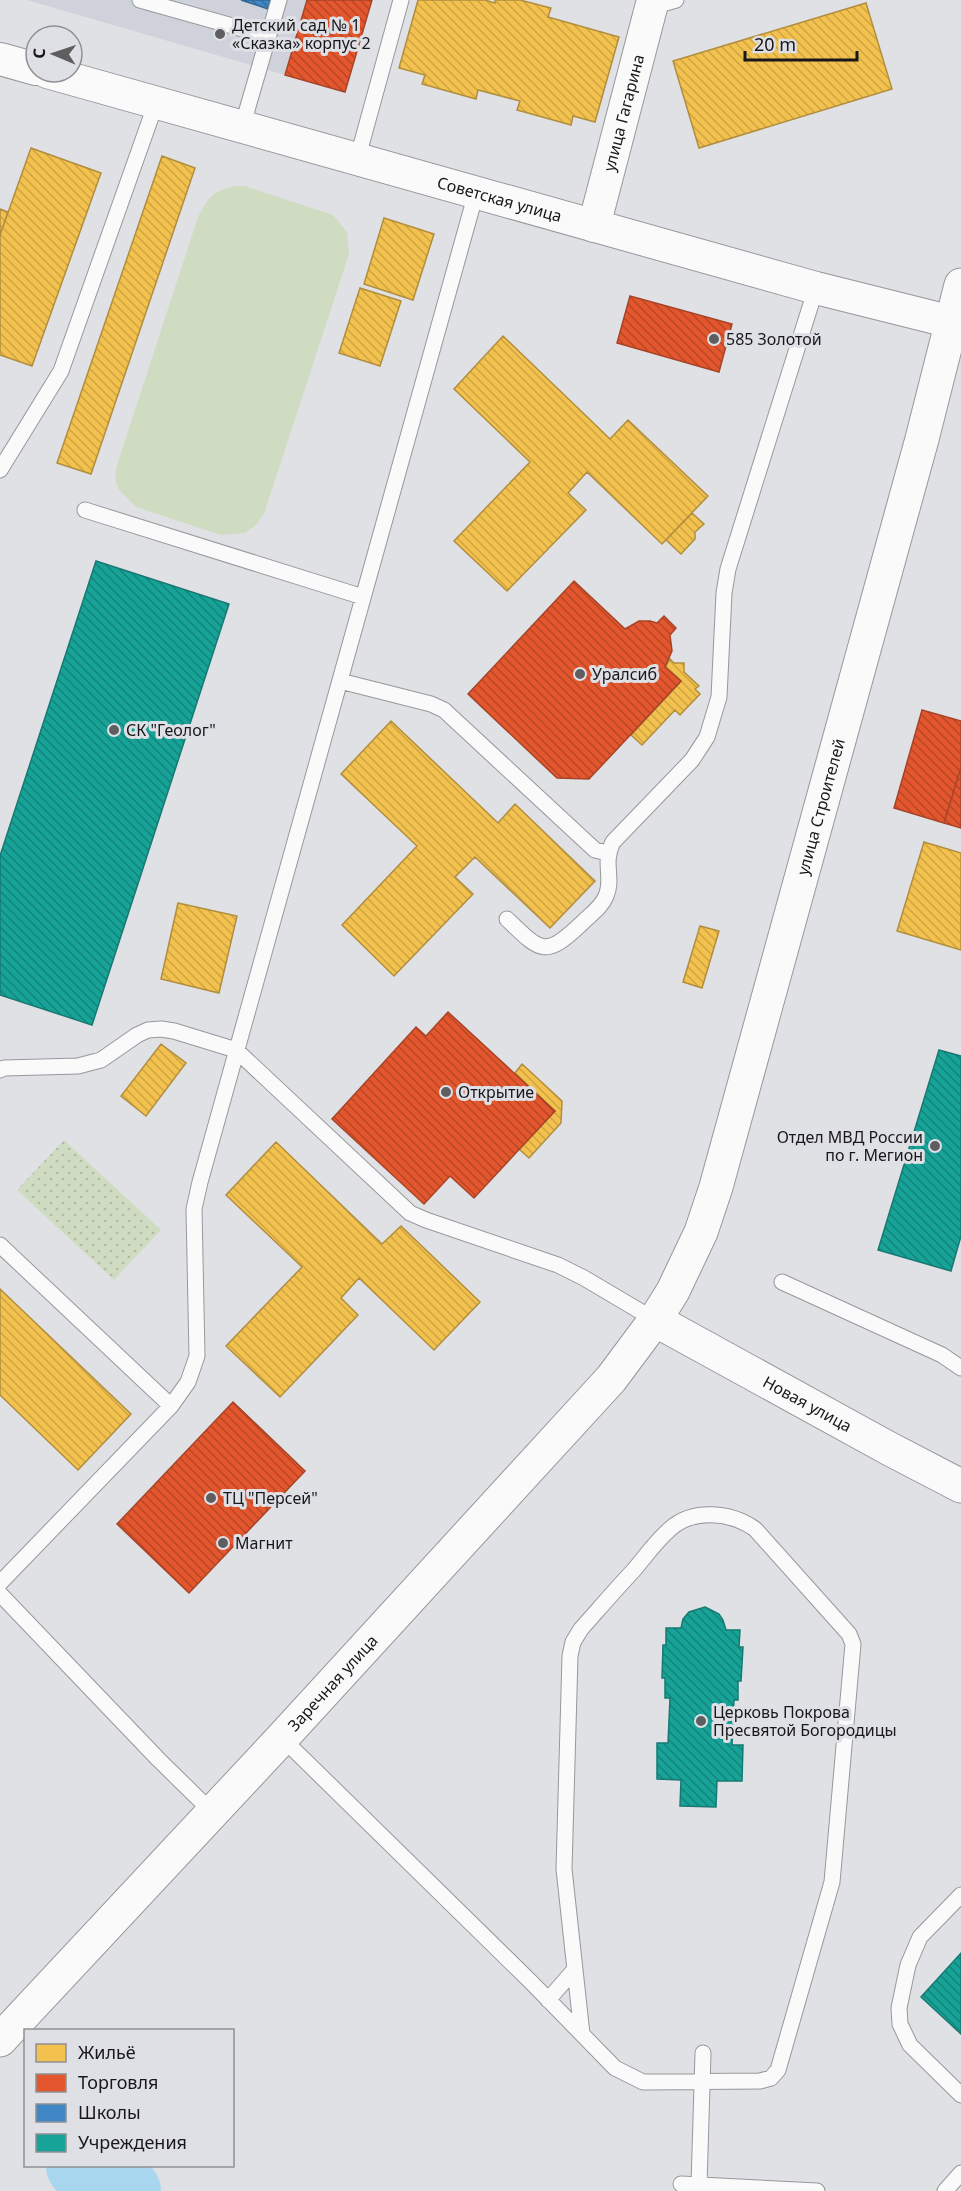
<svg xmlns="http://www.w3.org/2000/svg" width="961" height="2191" viewBox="0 0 961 2191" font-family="'Noto Sans',sans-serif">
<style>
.built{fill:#d0d2db}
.park{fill:url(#park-dots)}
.pitch{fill:#cfdcc1}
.homes{fill:url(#homes-back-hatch);stroke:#b18e3e;stroke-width:1.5}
.shops{fill:url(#shops-back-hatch);stroke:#a74428;stroke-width:1.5}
.schools{fill:url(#schools-back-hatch);stroke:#336692;stroke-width:1.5}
.public{fill:url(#public-back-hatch);stroke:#177972;stroke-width:1.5}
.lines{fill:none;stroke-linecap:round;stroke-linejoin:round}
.river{stroke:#a7d6ee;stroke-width:68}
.service-casing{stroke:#97989b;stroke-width:17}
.minor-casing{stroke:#97989b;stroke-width:34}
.tertiary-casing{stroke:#97989b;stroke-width:35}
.secondary-casing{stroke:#97989b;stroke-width:35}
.service{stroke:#fafafb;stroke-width:15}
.minor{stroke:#fafafb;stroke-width:32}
.tertiary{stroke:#fafafb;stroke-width:33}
.secondary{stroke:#fafafb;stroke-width:33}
.poi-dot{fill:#5e5e61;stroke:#dfe0e6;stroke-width:2}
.labels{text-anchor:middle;stroke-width:6;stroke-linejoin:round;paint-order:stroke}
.poi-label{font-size:16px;fill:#18181a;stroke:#dfe0e6;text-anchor:start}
.street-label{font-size:16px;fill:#18181a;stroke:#dfe0e6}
</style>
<defs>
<pattern id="park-dots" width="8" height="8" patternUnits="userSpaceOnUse" patternTransform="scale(1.5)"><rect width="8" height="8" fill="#cfdcc1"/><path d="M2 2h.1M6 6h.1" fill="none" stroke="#b1bca5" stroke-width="1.8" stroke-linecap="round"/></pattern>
<pattern id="homes-back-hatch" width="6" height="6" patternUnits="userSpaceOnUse" patternTransform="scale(1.5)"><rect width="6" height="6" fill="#f2c14e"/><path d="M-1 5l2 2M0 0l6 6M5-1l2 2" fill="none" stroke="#cfa544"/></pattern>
<pattern id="shops-back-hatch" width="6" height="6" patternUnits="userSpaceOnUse" patternTransform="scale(1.5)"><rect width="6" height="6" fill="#e4572e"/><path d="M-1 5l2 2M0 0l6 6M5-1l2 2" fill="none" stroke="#b84726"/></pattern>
<pattern id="schools-back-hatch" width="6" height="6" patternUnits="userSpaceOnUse" patternTransform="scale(1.5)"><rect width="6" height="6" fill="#3f88c5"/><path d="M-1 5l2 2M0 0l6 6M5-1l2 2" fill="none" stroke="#346e9f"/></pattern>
<pattern id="public-back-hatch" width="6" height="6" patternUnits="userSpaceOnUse" patternTransform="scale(1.5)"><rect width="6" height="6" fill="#17a398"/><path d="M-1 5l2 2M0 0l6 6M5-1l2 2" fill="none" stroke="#14847b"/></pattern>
</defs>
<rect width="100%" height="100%" fill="#e0e1e5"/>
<path class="built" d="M27,0H307L285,75Z"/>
<path class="park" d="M64,1140L161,1230L114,1280L17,1190Z"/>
<path class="pitch" d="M234,186H245L333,215L347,232L349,254L264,514L256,525L245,533L221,535L136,507L119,490L115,479L117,465L198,217C209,197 211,192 234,186Z"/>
<path class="homes" d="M418,0H485L495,3V0H520L551,8L548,17L619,37L595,122L573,116L571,125L517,110L520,101L478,90L476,99L422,84L425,75L399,68Z
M866,3L892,89L699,148L673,61Z
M31,148L101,173L32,366L0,355V235Z
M162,156L195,168L91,474L57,463Z
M0,209L8,212L0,235Z
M384,218L434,234L413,300L364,284Z
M360,288L401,301L380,366L339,353Z
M503,336L610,439L628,420L708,496L662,544L587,472L568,493L586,510L507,591L454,541L530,462L454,389Z
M692,513L704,524L695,532V539L681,554L666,540Z
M670,659L674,663H684V672L699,686L695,689L700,694L680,715L675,710L642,745L631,735L681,681L665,667Z
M391,721L498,823L515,804L595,881L550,928L475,857L455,877L473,894L394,976L342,925L417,846L341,774Z
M924,842L961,853V950L897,931Z
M178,903L237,916L219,993L161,979Z
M700,926L719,931L702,988L683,982Z
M161,1044L186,1063L146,1116L121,1096Z
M522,1064L562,1101L561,1123L529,1158L519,1149L555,1111L515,1073Z
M276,1142L382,1244L401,1226L480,1302L434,1350L359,1278L341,1298L358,1315L280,1397L226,1346L302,1267L226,1195Z
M0,1289L131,1414L78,1470L0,1395Z"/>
<path class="shops" d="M307,0H372L345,92L285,75Z
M630,296L732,324L719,372L617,343Z
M574,581L625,629L639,621H650L657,623L664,616L676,628L670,635L672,651L665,667L681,681L589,779L557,778L468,694Z
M922,710L961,721V767L944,823L894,808Z
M961,767V828L944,823Z
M448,1012L555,1111L474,1198L450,1176L424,1204L332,1119L416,1027L426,1036Z
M233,1402L305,1471L189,1593L117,1524Z"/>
<path class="schools" d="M241,0H270L268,9Z"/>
<path class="public" d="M96,561L229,604L92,1025L0,995V856Z
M939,1050L961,1056V1236L951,1271L878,1250Z
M705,1607L719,1614L723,1620L726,1630H740L739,1647H743L741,1681H738V1700H734L732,1745H743L742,1781H717L716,1807L680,1806L681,1780L657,1779V1743H668L670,1698H665V1678H662L663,1645H666V1628H681L683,1619L689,1612Z
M961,1953V2034L921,1997Z"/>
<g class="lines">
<path class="river" d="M80,2166L112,2185L127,2191"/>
<g class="service-casing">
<path id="service" d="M140,0L268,36
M652,7L676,0
M242,127L279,0
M357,160L401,0
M0,470L61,371L156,103
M85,510L363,597
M340,681L431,704L444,710L595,850L608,853
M507,919C541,952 545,958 581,924C590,915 602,907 606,896C614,878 602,864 613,842L692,760L707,737L719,697L724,593L728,569L816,288
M0,1070L4,1068L78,1066L101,1060L137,1035L148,1030L161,1029L174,1031L236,1050L410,1213L426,1220L558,1265L584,1278L655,1320
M0,1245L171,1406
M782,1282L942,1355L961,1368
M0,1583L171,1406L188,1382L197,1356L194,1209L200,1182L476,193
M0,1594L158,1759L213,1813
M282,1738L531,1982L615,2068L643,2082L760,2081L771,2078L778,2070L832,1882L853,1644L849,1634L755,1529C731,1512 693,1508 670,1529C656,1541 645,1557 633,1571C615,1590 598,1610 581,1629L573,1642L570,1656L564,1869L582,2034
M961,1895L920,1937L908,1965L899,2008L900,2024L910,2045L961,2095
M548,2000L575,1969
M681,2184L817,2191
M699,2185L703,2053
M945,2191L961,2173"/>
</g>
<g class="minor-casing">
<g id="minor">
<path d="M0,59L36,69"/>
<path id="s1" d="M47,72L816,288L952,322"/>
<path id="s2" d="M594,226L653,0"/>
</g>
</g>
<g class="tertiary-casing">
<g id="tertiary">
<path id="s3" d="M655,1320L888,1448L961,1486"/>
</g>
</g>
<g class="secondary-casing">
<g id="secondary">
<path id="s4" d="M0,2040L282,1738L611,1379L655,1320L673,1291L701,1232L716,1187L922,439L961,285"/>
</g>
</g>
<use href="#service" class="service"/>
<use href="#minor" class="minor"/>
<use href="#tertiary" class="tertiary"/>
<use href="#secondary" class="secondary"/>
</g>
<g class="poi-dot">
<circle cx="220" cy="34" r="6"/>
<circle cx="714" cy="339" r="6"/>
<circle cx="580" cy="674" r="6"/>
<circle cx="114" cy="730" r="6"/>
<circle cx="446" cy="1092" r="6"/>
<circle cx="935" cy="1146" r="6"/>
<circle cx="211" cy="1498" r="6"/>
<circle cx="223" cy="1543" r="6"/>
<circle cx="701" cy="1721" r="6"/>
</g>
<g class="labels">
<g class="poi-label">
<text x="232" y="31">Детский сад № 1<tspan x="232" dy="18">«Сказка» корпус 2</tspan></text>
<text x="726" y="345">585 Золотой</text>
<text x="592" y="680">Уралсиб</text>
<text x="126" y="736">СК "Геолог"</text>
<text x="458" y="1098">Открытие</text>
<text x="923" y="1143" text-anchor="end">Отдел МВД России<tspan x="923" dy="18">по г. Мегион</tspan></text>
<text x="223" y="1504">ТЦ "Персей"</text>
<text x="235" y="1549">Магнит</text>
<text x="713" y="1718">Церковь Покрова<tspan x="713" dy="18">Пресвятой Богородицы</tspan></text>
</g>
<g class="street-label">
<text dy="6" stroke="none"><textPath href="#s2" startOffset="117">улица Гагарина</textPath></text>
<text dy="6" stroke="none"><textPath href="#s1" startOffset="470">Советская улица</textPath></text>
<text dy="6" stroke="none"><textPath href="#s4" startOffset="1515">улица Строителей</textPath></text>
<text dy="6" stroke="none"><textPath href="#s3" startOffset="174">Новая улица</textPath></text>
<text dy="6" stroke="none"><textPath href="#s4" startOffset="488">Заречная улица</textPath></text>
</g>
</g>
<rect x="24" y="2029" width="210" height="138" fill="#dfe0e6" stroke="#8f9094" stroke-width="1.5"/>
<rect x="36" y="2044" width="30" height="18" fill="#f2c14e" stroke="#8f9094" stroke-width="1.5"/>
<text x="78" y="2059" font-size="18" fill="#18181a">Жильё</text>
<rect x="36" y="2074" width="30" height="18" fill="#e4572e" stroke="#8f9094" stroke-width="1.5"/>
<text x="78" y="2089" font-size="18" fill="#18181a">Торговля</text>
<rect x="36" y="2104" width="30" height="18" fill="#3f88c5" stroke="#8f9094" stroke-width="1.5"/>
<text x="78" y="2119" font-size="18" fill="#18181a">Школы</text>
<rect x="36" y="2134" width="30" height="18" fill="#17a398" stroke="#8f9094" stroke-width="1.5"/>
<text x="78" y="2149" font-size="18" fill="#18181a">Учреждения</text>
<g transform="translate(54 54) rotate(272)"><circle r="28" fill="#dfe0e6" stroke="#8f9094" stroke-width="1.5"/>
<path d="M0-4.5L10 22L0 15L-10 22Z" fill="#5e5e61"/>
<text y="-9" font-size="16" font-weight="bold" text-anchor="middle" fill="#18181a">С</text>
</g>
<path d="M745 51v9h112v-9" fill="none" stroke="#18181a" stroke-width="3"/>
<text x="754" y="51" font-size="18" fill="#18181a" stroke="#dfe0e6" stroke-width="4.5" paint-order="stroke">20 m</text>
</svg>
